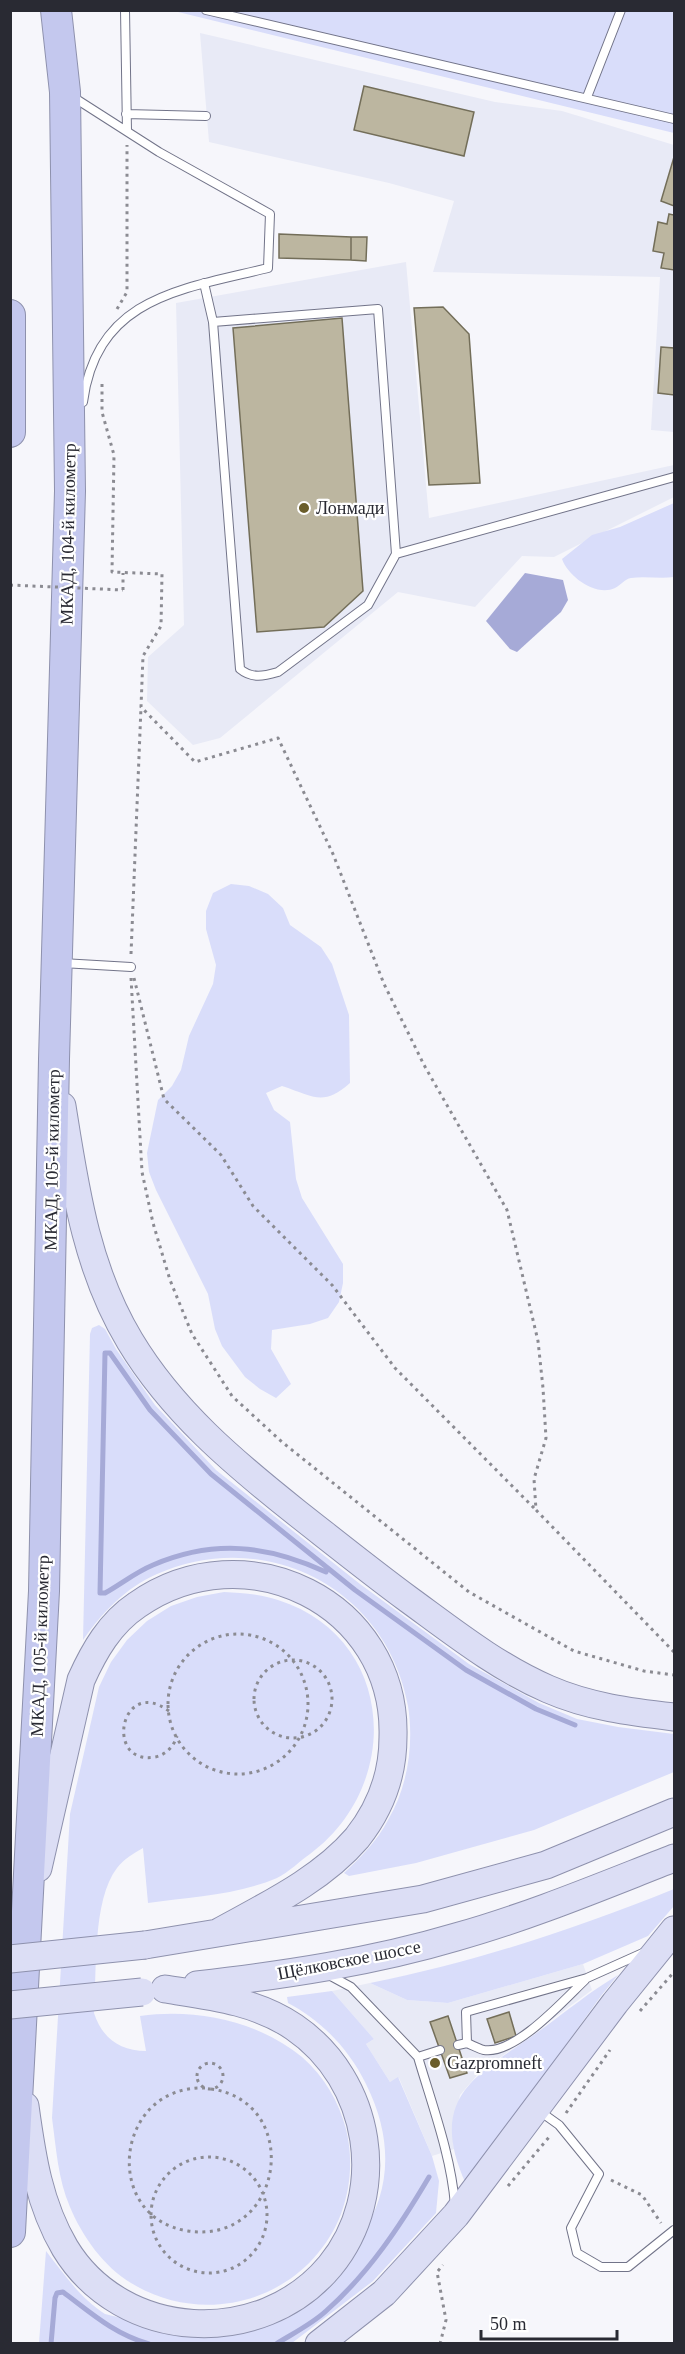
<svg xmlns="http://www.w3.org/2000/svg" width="685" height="2354" viewBox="0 0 685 2354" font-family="'Times New Roman',serif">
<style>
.built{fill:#e8eaf6}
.green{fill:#d9ddfa}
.water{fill:#a6aad7}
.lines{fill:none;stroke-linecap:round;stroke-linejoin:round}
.stream{stroke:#a6aad7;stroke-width:5}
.building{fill:#bcb6a0;stroke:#736e59;stroke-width:1.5}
.lane-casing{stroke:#727489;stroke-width:10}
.primary-casing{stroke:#8e91ad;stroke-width:29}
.highway-casing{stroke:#8e91ad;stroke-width:32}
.path{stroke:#8b8b92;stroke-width:3;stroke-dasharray:3 4.5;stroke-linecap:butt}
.lane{stroke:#fff;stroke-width:8}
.primary{stroke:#dcdef5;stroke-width:27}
.highway{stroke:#c4c8ee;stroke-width:30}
.primary-bridge-casing{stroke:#8e91ad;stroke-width:29;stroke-linecap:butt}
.path-bridge{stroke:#8b8b92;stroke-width:3;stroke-dasharray:3 4.5;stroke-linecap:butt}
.primary-bridge{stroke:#dcdef5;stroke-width:27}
.poi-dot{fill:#6a5d2a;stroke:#fff;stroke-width:2}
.labels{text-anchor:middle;stroke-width:4.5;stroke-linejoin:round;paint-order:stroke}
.poi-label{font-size:18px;fill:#292a33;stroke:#fff;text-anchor:start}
.street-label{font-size:18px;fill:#292a33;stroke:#fff}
</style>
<rect width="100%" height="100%" fill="#f6f6fb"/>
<path class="built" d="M200,33L495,102L562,111L674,145V432L651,430L660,277L433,272L454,201L389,183L209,142Z
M406,262L429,518L674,465V497L554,557L522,556L475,607L398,592L220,738L193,745L147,701L148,657L184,625L176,303Z
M583,1964L592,1990L479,2073L460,2095L452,2128L454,2149L432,2156L399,2078L390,2082L366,2044L374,2039L332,1991L370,1983L407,2000L448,2003Z"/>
<path class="green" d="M174,11H674V133Z
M674,503V577C660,579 645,576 631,578C625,579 621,585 615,588C595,597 568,576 562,559L592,535L620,527Z
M231,884L249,886L268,894L283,908L290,925L321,947L332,964L349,1015L350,1083C323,1107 313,1096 282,1086L266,1093L274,1110L290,1122L296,1179L302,1198L343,1264V1283L339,1302L328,1318L310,1324L272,1330L271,1349L291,1384L276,1398L260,1389L245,1377L222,1346L215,1329L208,1294L156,1190L149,1172L147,1153L158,1100L172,1086L181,1070L189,1036L213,984L216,965L206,929V911L213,893Z
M99,1325L105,1329L116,1349L155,1405L216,1470L360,1584L469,1664L539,1703L577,1719L618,1727L674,1734V1772L534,1830L416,1863L349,1876L344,1873C361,1857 377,1841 388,1820C408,1786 414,1744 408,1706C387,1588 265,1526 157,1574C125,1588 102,1613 83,1640L90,1334L92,1328Z
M224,1592C242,1593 260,1594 278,1600C395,1637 404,1784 310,1854C300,1861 289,1872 277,1878C237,1895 191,1897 148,1903L143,1848C134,1853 124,1859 117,1868C92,1901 97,1972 94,2013C102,2038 120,2051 146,2051L140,2016C196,2008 258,2021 302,2057C324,2076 339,2102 346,2129C353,2157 351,2187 341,2214C308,2298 208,2330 131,2283C104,2267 82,2236 70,2207C58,2180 56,2147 52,2118L70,1814L99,1687L111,1662L127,1640L147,1621L171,1606L197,1597Z
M674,1889V1906L648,1936L583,1964L448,2003L407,2000L370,1983C478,1961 572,1930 674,1889Z
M618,1975L601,1996L466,2184C425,2094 480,2074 542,2029C568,2010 591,1991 618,1975Z
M332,1991L374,2039L366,2044L390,2082L398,2077L432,2156L439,2181L436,2213L373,2281L292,2343H39L46,2251C64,2274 80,2298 105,2314C256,2354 447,2246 366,2084C349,2049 322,2021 288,2003L287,1997Z"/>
<path class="water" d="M525,573L563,580L568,600L561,612L517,652L510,649L486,621Z"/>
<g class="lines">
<path class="stream" d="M326,1572C267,1545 214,1539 153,1565C136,1572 121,1584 105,1593H100L105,1353H110L150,1410L211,1474L355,1590L466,1670L536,1709L575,1725
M51,2344L55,2298L57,2293L63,2292C91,2313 114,2334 149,2344
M276,2344C292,2334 312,2324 326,2311C369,2273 400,2226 429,2177"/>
</g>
<path class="building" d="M364,86L474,112L464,156L354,130Z
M674,157V206L661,201Z
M669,214L674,215V270L661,268L664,253L653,251L658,222L667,224Z
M279,234L351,237V260L279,258Z
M351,237H367L366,261L351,260Z
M443,307L469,334L480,483L429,485L414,308Z
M342,318L363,591L324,627L257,632L233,328Z
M661,347L674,348V395L658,393Z
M509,2012L516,2036L495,2043L487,2019Z
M448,2016L467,2073L450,2078L430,2022Z"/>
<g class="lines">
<g class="lane-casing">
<path id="lane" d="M125,10L127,131
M206,10L674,119
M73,97L159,152L270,214L268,268C182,289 97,297 83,402
M587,97L621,10
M126,114L206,116
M204,283L213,322
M396,554L378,309L213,322L240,669C252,679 264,676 278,672L368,605L396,554L674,477
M62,963L131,967
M329,1975L351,1987L418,2057L440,2050
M467,2043C472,2045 479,2049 484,2050C515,2055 564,2000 585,1980
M458,2045L467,2043L466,2012L587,1978L645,1952
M418,2057C432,2105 451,2155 455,2205
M538,2110L559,2125L599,2174L571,2228L577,2253L601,2267H628L674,2230"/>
</g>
<g class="primary-casing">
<path id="primary" d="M62,1106C75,1188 86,1268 130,1341C172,1411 234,1463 297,1513C334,1542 370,1571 408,1599C452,1631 497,1667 548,1689C589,1707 631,1712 674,1717
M38,1868L81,1680C94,1651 110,1623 137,1605C245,1529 397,1603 393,1737C393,1774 380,1809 357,1838C321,1880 266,1906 219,1932
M145,1945L423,1899L546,1865L674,1812
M197,1985C284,1975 372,1962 456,1937C531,1916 602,1886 674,1858
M25,2106C32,2157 39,2204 65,2248C122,2342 261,2349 330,2266C390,2193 372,2080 294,2027C256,2001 210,1996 165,1989
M319,2344L384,2293L456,2215L615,2003L674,1930"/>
</g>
<g class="highway-casing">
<path id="highway" d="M10,315V432
M10,2232L44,1591L54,1059L70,491L65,92L56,10"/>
</g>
<path class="path" d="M117,309L127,292V145
M102,384V412L114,455L112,572L162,574L161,626L143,656L141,707L195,762L278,738L333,854L384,984L424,1065L507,1210L538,1341L543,1388L546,1438L534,1479L536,1510L674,1652
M123,590V573
M131,954L141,707
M131,978L142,1172L153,1223L170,1280L192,1334L232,1396L282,1442L469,1592L574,1651L644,1671L674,1675
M134,978L164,1099L221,1155L253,1206L332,1285L395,1368L535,1509
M168 1704a70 70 0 1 1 140 0a70 70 0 1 1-140 0Z
M254 1699a39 39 0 1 1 78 0a39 39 0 1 1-78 0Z
M169,1711C120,1675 104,1766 155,1757C166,1755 174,1746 177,1736
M640,2011L674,1972
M197 2076a13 13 0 1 1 26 0a13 13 0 1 1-26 0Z
M205,2088C114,2085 101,2218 188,2231C284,2245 304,2102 211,2089
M566,2113L610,2050
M151 2215a58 58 0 1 1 116 0a58 58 0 1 1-116 0Z
M611,2180L642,2195L661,2223
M508,2186L550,2136
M440,2344L446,2320L437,2272L443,2265"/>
<use href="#lane" class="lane"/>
<use href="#primary" class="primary"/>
<use href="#highway" class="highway"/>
<g class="primary-bridge-casing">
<path id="primary-bridge" d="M10,1959L145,1945
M10,2005L142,1992"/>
</g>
<path class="path-bridge" d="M10,585L123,590"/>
<use href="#primary-bridge" class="primary-bridge"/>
</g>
<g class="poi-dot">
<circle cx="304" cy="508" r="6"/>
<circle cx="435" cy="2063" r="6"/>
</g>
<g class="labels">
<g class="poi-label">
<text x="316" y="514">Лонмади</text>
<text x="447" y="2069">Gazpromneft</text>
</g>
<g class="street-label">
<text transform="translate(68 534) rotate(-89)" y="6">МКАД, 104-й километр</text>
<text transform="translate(52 1160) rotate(-89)" y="6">МКАД, 105-й километр</text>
<text transform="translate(40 1646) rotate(-88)" y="6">МКАД, 105-й километр</text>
<text transform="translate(349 1960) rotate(-11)" y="6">Щёлковское шоссе</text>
</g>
</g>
<rect width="685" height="2354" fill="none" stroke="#292a33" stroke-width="24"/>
<path d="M481 2330v9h136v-9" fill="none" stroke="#292a33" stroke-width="3"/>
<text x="490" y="2330" font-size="18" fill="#292a33" stroke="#ffffff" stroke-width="4.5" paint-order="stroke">50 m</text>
</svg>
